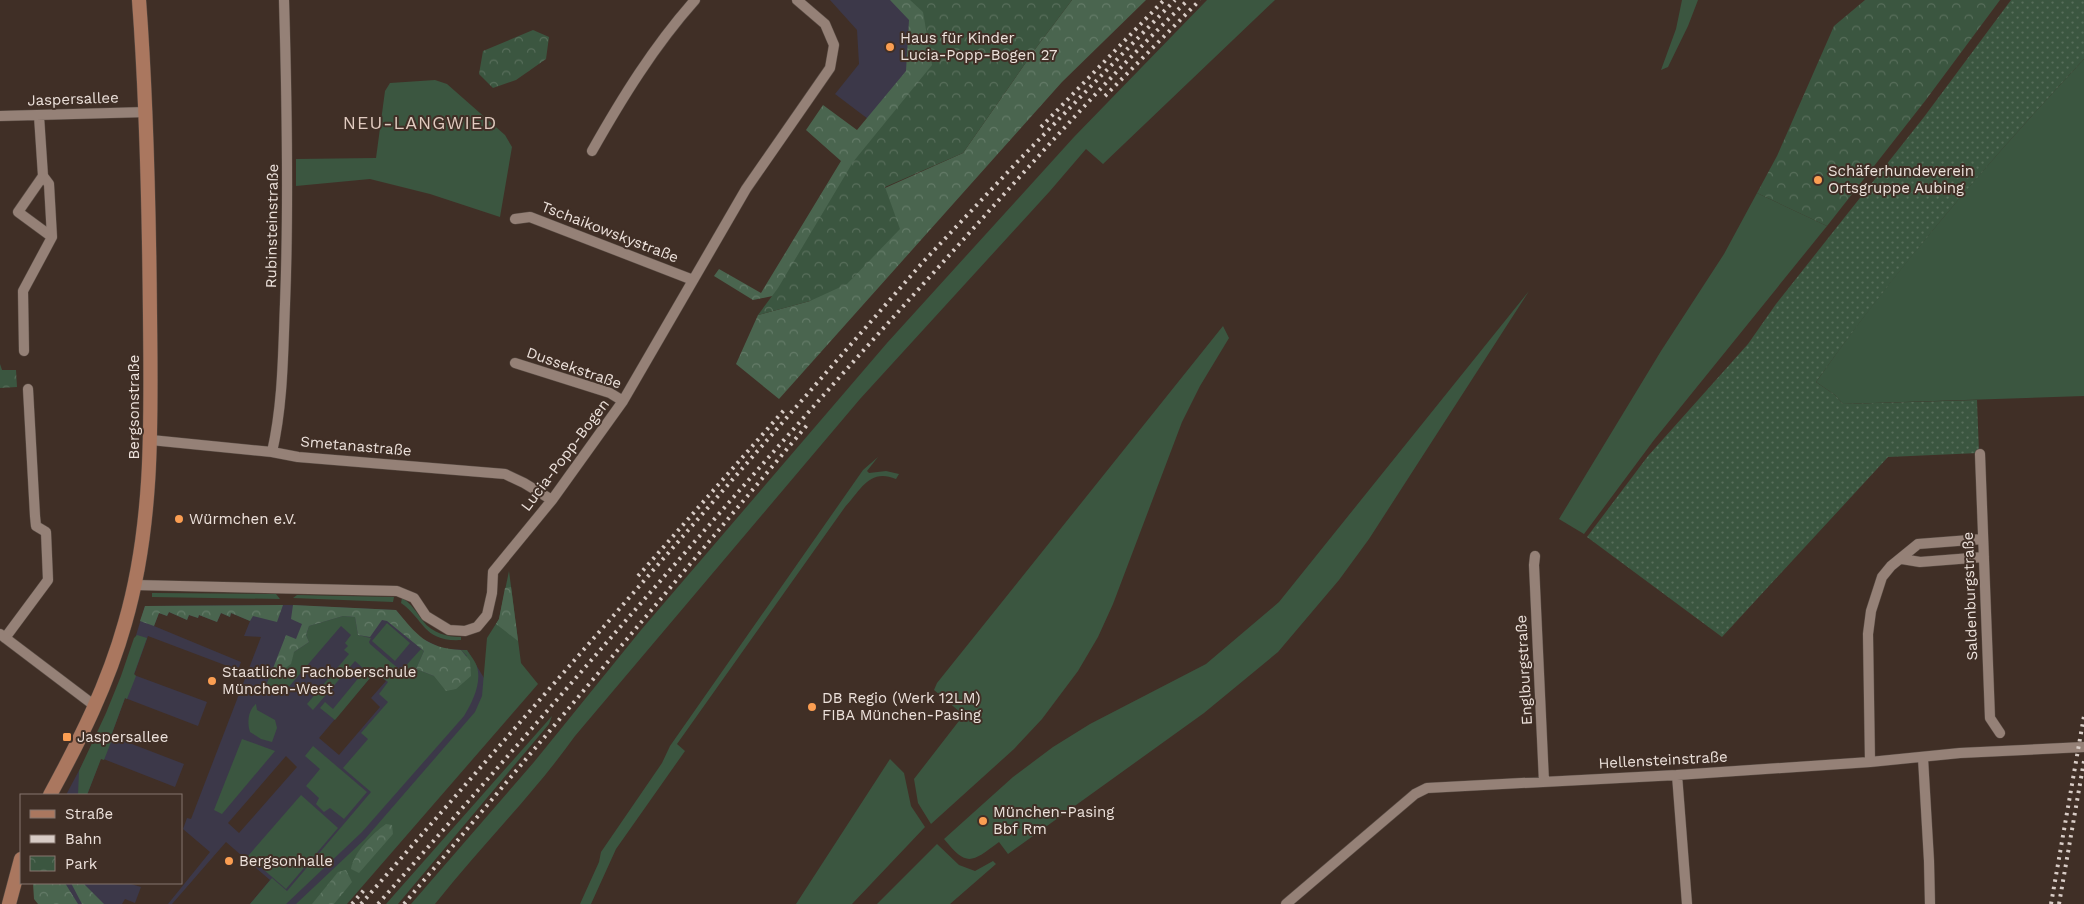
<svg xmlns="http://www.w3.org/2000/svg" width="2084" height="904" viewBox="0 0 2084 904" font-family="'Work Sans',sans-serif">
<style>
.education{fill:#3c3849;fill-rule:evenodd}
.grass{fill:#3b5640}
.forest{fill:url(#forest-crowns)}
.park{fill:url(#park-crowns)}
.garden{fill:url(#garden-dots)}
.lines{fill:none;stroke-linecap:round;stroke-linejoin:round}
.street-casing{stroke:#594c44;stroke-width:11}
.secondary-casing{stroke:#594c44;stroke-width:15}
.street{stroke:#958177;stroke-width:10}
.secondary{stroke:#aa775f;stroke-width:14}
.rail{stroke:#d8ccc6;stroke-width:4;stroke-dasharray:2.5 5;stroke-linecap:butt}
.poi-dot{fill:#fb9e52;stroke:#402f26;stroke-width:2}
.labels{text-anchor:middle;stroke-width:4;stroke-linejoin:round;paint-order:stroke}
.poi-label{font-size:15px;fill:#ece1db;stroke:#402f26;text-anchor:start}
.street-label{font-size:15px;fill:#ece1db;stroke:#402f26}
.quarter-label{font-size:18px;letter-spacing:1px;fill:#e0cabf;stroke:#402f26}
</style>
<defs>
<pattern id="forest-crowns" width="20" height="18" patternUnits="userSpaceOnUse" patternTransform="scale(1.25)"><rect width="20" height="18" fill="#4a654f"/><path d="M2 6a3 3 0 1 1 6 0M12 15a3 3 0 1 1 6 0" fill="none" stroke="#647b68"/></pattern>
<pattern id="park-crowns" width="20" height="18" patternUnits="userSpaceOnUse" patternTransform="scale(1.25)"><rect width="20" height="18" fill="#3b5640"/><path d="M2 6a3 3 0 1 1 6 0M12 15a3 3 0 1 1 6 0" fill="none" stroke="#586e5b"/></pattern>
<pattern id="garden-dots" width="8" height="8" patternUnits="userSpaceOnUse" patternTransform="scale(1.25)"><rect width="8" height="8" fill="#3b5640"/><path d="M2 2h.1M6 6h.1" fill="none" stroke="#586e5b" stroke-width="1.8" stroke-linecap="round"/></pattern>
</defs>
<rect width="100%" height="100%" fill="#402f26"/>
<path class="education" d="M830,0H898L917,19L923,64L876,125L835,94L859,64L857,30Z
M289,605L396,610L417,636L443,649L467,650L501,706L330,904H250L270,880L226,842L172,904H168L210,852L183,829L187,818L191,819L261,637L244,636L250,621L231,613L230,617L221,613L217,622L199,615L198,618L189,615L187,620L169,612L167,616L159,613L154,626L241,662L238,670L148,636L134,675L207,702L198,726L125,698L111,736L184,764L175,787L101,758L87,795H66L100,731L130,655L145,606ZM375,672L386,681L371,698L380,707L339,755L319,738ZM286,756L297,767L239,833L228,823Z
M53,883H128L141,887L135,903L125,899L122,904H63Z"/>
<path class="grass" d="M1207,0H1275L1103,164L1086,149L1050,191L860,399L575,736C533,795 480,847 435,904H411L534,762L641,630L887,343L1074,137Z
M1682,0H1698L1688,26L1668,67L1661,70L1676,29Z
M2084,59V396L1843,404L1835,395L1816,382C1896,268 1988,162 2084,59Z
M435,80L447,84L505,135L512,147L500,217L430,194L370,179L296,186V159L376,158L385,91L390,83Z
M1757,193L1827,226L1654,440L1584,534L1559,519L1661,351L1724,254Z
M1529,291L1369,539L1339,580L1278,652L1204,713L1008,854L999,842C971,863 967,867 944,839L1013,777L1053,747L1090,724L1206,664L1279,602Z
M1223,326L1229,338L1200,386L1182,422L1113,604L1098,637L1078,671L1042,719L1014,749L931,824L918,803L914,779L962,717L960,712L934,690L937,683Z
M878,457L867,471L869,473L886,471L899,474L896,479C869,468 861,490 845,507L677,744L685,751L616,849L591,904H580L599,862L601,852L662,763L670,746L863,470Z
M509,571L521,663L538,684L347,904H296L365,839L475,712L482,696L487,638L499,619Z
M152,593L276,594L280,599L152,597Z
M297,595L394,597L393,602L293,598Z
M402,598C412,604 416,612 423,621C432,633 447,637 461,637V640C423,642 425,620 401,603Z
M343,616L355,617L358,635L371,638L369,642L370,644L401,671L421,649L424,651L416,669L434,676L467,656L461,650H467C470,655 476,662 477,667C482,683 472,703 464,716L362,832L286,904H250L272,878L287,891L371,792L343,768L368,739L361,733L388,702L379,694L388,682L375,672L335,720L320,708L325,702L333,709L365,670L355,661L313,710L307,704L349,654L344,650L348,646L345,643L351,635L341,626L281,696L271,689L263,692L270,676H272L294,652L309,642L306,635L309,626Z
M387,623L410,643L395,661L372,641Z
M137,635L147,638L134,674L136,676L127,699L125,698L111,736L113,737L104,760L101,759L87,795H78L79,771L106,713L121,676L134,638Z
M256,704L257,710L275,720L277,728L272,742L261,739L250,732C247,723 248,710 256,704Z
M552,716L549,724L398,904H386Z
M242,739L275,751L222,814L214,810Z
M313,746L367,792L344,819L330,808L324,812L316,804L319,798L306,786L320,769L305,756Z
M890,759L904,773L911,806L925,827L852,904H796Z
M301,795L338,828L286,889L248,856Z
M937,844L959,865L975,871L993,861L996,864L950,904H877Z"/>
<path class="forest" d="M890,0H936L940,62L880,173L782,294L753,300L714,276L719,269L761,293L841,161L806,130L823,105L857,130L906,71L909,20Z
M1072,0H1146L1062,82L779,399L736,364L758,315L810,301L885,188L963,153L1036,48Z
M511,587L518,641L496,624L499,619L505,588Z
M283,605L277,622L253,616L250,621L231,613L230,617L221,613L217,622L199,615L198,618L189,615L187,620L169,612L167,616L159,613L154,626L140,621L145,606Z
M293,605L396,610C417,635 426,648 461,650L470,661L471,676L456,689L446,691L434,676L416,669L424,651L387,621L382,620L370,637L358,635L355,617L343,616L309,626L306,635L309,642L294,652L291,664L276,675L270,676L286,635L296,639L302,624L291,619Z
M386,824L392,825L393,834L359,873L351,869C354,852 372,834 386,824Z
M346,870L352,882L334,904H312L338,872Z
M33,883H65L78,904H38L34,899Z
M71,883H83L104,904H82Z"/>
<path class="park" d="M910,0H1072L1036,48L963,153L885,187L900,229L847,284L810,301L758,315L778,288L853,162L932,65L923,12Z
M1865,0H2000L1925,101L1827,226L1757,193L1777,156L1834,26Z
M533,30L549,37L546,59L516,80L493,88L479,74L483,51Z
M0,364L2,370H16L17,387L0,388Z"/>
<path class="garden" d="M2011,0H2084V59C1988,162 1897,268 1816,382L1835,395L1843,404L1977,400L1979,453L1888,457L1722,637L1587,537L1648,456L1748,344L1776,304L1924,117Z"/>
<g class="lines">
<g class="street-casing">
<path id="street" d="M0,116L147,112
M592,151C622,98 654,46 695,0
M43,176L18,212L52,237
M515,219L530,217L693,280
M24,351L23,291L52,237L49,184L43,176L39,116
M515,363L610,393L623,401
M151,440L272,452L298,457L505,474L524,483L552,500
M272,452C283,404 283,354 285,304C289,203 287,102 284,0
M1980,454L1990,718L2000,733
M1535,556L1534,565L1544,782
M1902,559L1920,562L1984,557
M135,585L397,591L414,598L426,616L449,630L465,631L477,627L487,615L492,593L493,572L552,500L623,401L746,189L830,68L834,45L825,24L797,0
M0,634L95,706
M5,638L48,580L46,532L36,526L35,516L28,389
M1923,758L1929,861L1930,904
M1870,762L1868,634L1871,611L1882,577L1891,566L1918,544L1983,539
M1677,775L1687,904
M1286,904L1415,794L1427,788L1677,775L1870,762L1960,753L2084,747"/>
</g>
<g class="secondary-casing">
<path id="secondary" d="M50,795C80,740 108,684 125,623C154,523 151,418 150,315C149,209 147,105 139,0
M9,904L21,859"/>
</g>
<use href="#street" class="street"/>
<use href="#secondary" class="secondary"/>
<path class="rail" d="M1105,96L1200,0
M1041,127L1164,0
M638,576L785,409
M352,904L364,890
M361,904L923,262L1021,158L1175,0
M378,904C561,697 740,486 926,281C1012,186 1096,89 1188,0
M404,904L808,424
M2051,904L2084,716
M2059,904L2084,761"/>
</g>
<g class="poi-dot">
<circle cx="890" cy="47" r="5"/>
<circle cx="1818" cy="180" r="5"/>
<circle cx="179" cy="519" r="5"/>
<circle cx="212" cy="681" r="5"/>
<circle cx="812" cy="707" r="5"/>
<rect x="62" y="732" width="10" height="10" rx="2.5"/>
<circle cx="983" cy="821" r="5"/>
<circle cx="229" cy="861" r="5"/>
</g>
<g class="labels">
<g class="poi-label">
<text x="900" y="43">Haus für Kinder<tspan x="900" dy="17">Lucia-Popp-Bogen 27</tspan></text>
<text x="1828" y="176">Schäferhundeverein<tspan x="1828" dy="17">Ortsgruppe Aubing</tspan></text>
<text x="189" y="524">Würmchen e.V.</text>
<text x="222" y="677">Staatliche Fachoberschule<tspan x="222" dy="17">München-West</tspan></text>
<text x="822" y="703">DB Regio (Werk 12LM)<tspan x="822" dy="17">FIBA München-Pasing</tspan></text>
<text x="77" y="742">Jaspersallee</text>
<text x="993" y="817">München-Pasing<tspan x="993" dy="17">Bbf Rm</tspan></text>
<text x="239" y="866">Bergsonhalle</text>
</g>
<g class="street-label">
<text transform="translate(73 99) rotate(-2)" y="5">Jaspersallee</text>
<text transform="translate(272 226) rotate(-89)" y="5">Rubinsteinstraße</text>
<text transform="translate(610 232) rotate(21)" y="5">Tschaikowskystraße</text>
<text transform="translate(574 368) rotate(19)" y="5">Dussekstraße</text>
<text transform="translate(134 407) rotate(-90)" y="5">Bergsonstraße</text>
<text transform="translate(356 446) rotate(5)" y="5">Smetanastraße</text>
<text transform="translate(565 455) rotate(-53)" y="5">Lucia-Popp-Bogen</text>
<text transform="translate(1970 596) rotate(-92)" y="5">Saldenburgstraße</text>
<text transform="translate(1524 670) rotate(-93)" y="5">Englburgstraße</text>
<text transform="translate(1663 760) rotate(-3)" y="5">Hellensteinstraße</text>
</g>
<g class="quarter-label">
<text x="420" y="129">NEU-LANGWIED</text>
</g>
</g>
<rect x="20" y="794" width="162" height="90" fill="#402f26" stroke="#85766e"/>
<rect x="30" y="810" width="25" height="8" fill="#aa775f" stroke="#85766e"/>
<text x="65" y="819" font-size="15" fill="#ece1db">Straße</text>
<rect x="30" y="835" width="25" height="8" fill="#d8ccc6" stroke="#85766e"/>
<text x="65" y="844" font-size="15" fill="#ece1db">Bahn</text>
<rect x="30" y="856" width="25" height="15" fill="url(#park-crowns)" stroke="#85766e"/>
<text x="65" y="869" font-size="15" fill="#ece1db">Park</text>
</svg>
